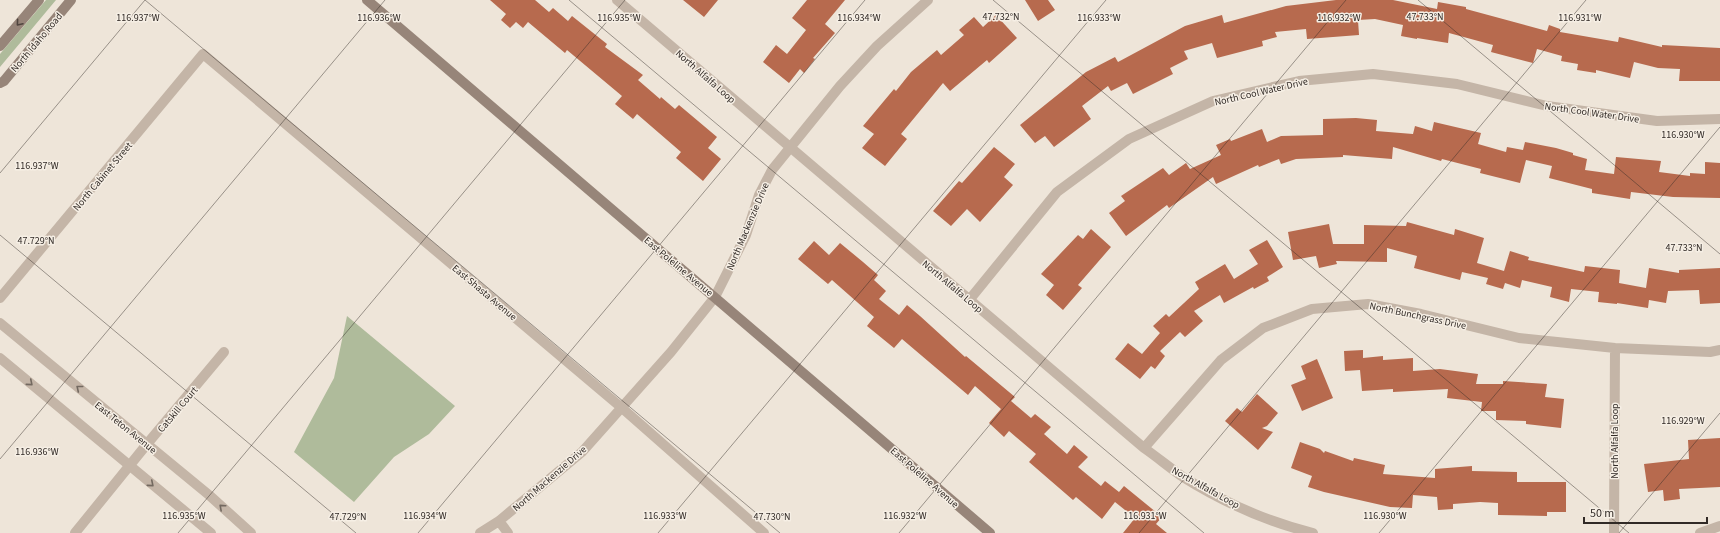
<svg xmlns="http://www.w3.org/2000/svg" width="1720" height="533" viewBox="0 0 1720 533" font-family="'Source Sans 3',sans-serif">
<style>
.green{fill:#afbb9b}
.building{fill:#b76a4e}
.lines{fill:none;stroke-linecap:round;stroke-linejoin:round}
.lane{stroke:#c4b5a7;stroke-width:10}
.street{stroke:#c4b5a7;stroke-width:10}
.secondary{stroke:#978579;stroke-width:10}
.oneway{stroke:#50453f}
.oneway2{stroke:#736960}
.ticks{fill:none;stroke:#312a26;stroke-width:1;stroke-opacity:0.45}
.labels{text-anchor:middle;stroke-width:3;stroke-linejoin:round;paint-order:stroke}
.street-label{font-size:10px;fill:#312a26;stroke:#f6efe5}
.ticks-label{font-size:10px;text-anchor:middle;fill:#312a26;stroke:#f6efe5;stroke-width:3;stroke-linejoin:round;paint-order:stroke}
</style>
<rect width="100%" height="100%" fill="#eee5d9"/>
<path class="green" d="M46,0H56L0,67V54Z
M347,316L455,406L429,434L394,457L354,502L294,452L334,378Z"/>
<path class="building" d="M490,0H535L549,12L553,8L568,21L572,16L607,44L605,47L643,75L638,80L660,99L661,97L675,109L679,105L717,137L708,148L721,159L703,181L676,158L681,152L637,114L633,119L615,104L622,96L567,50L565,53L528,22L523,28L516,22L510,28L501,20L506,14Z
M683,0H718L704,17Z
M807,0H845L825,24L835,33L813,58L815,59L804,73L800,69L789,83L763,62L776,45L787,54L806,30L792,18Z
M1025,0H1048L1055,10L1038,21Z
M1336,0H1393L1437,9L1438,2L1466,7V9L1547,31L1549,25L1560,29V32L1618,42L1619,37L1662,47V45L1720,48V81H1679L1680,69L1658,68L1634,62L1630,78L1596,70V73L1577,70L1578,64L1561,61L1562,56L1537,49L1533,63L1491,52L1493,45L1449,33L1448,43L1417,38V39L1401,36L1403,25L1375,19L1358,20L1359,35L1307,39L1306,29L1275,32L1277,37L1262,41L1263,46L1217,58L1212,43L1184,51L1188,59L1170,68L1173,74L1133,94L1127,83L1111,91L1108,86L1082,106L1091,119L1054,147L1045,136L1035,143L1020,125L1086,72L1115,57L1118,62L1185,26L1222,15L1224,23L1286,6Z
M996,15L1017,38L989,63L987,60L950,91L943,83L901,134L907,139L885,166L862,148L874,134L863,126L894,89L896,91L911,72L937,50L941,55L964,35L959,30L974,17L983,27Z
M1356,118L1377,120L1376,131L1413,134L1415,126L1432,131L1434,122L1481,133L1478,144L1506,152L1507,147L1523,150L1525,142L1556,148L1573,153V155L1587,159L1585,170L1614,174L1616,157L1661,161L1659,172L1690,176V173L1705,174V162L1720,163V198L1673,197L1631,192L1630,199L1592,193V189L1549,178L1552,166L1526,160L1520,183L1480,173L1481,169L1442,159L1441,161L1393,147L1392,159L1343,155V157L1296,159L1281,164L1279,159L1259,167L1258,165L1216,184L1213,177L1169,208L1167,205L1126,236L1109,213L1125,201L1121,196L1163,168L1169,175L1186,163L1190,169L1221,155L1216,145L1230,139L1231,141L1262,129L1267,142L1281,136L1323,135V119Z
M994,147L1015,164L1004,177L1013,185L980,222L967,209L951,226L933,211L959,181L962,183Z
M1407,222L1454,235L1455,229L1484,238L1477,263L1504,271L1510,251L1529,257L1528,260L1584,272L1585,266L1620,270L1619,283L1646,288L1649,268L1679,273V270L1720,268V303L1700,304L1699,290L1668,291L1666,303L1649,300L1648,308L1617,303V304L1598,302L1599,292L1571,289L1569,302L1550,297L1552,287L1522,280L1520,288L1505,283L1503,289L1486,284L1488,278L1462,272L1460,280L1414,268L1417,256L1387,248V262L1336,261L1337,264L1319,268L1316,256L1293,260L1288,232L1329,224L1333,244H1364V225L1406,226Z
M1091,229L1111,247L1078,285L1082,288L1063,310L1046,295L1054,285L1041,274L1078,235L1083,239Z
M1267,240L1283,267L1267,277L1269,281L1254,289L1253,287L1224,303L1220,295L1194,311L1203,321L1185,337L1180,332L1160,351L1165,356L1155,369L1151,366L1140,379L1115,359L1128,343L1142,354L1160,333L1153,326L1166,314L1169,317L1199,289L1195,282L1225,264L1234,279L1258,264L1249,250Z
M814,241L829,255L840,243L863,262L878,275L874,280L886,291L879,299L899,315L907,305L920,316L965,357L966,356L1015,397L1011,401L1031,418L1035,414L1051,427L1044,434L1067,454L1074,445L1088,457L1078,467L1101,486L1105,481L1119,492L1124,486L1162,517L1156,524L1167,533H1123L1135,518L1115,502L1102,519L1076,497L1073,500L1029,462L1036,454L1009,431L1004,437L989,423L1001,409L975,386L968,395L902,339L894,348L867,326L874,317L832,280L828,284L798,259Z
M1363,350V358L1383,356V360L1413,358V371L1440,369L1478,374L1476,384H1503V381L1547,384L1545,397L1564,399L1561,428L1526,424V421L1496,420V411H1481L1482,402L1447,398L1448,389L1393,392V389L1362,391L1360,370L1345,371L1344,351Z
M1317,359L1333,398L1302,411L1291,385L1306,379L1301,366Z
M1257,394L1278,413L1267,426L1262,428L1273,432L1258,450L1225,421L1237,408L1242,412Z
M1720,438V487L1679,489L1680,499L1664,501L1663,490L1648,492L1644,464L1689,459L1688,440Z
M1300,442L1320,449L1324,453L1325,451L1353,461L1354,458L1385,465L1383,474L1435,478V469L1472,466V471L1517,472V482H1566V512H1547V516L1498,515V503L1480,502L1453,504V509L1438,510L1437,497L1413,495L1412,508L1390,507L1324,492L1308,487L1312,476L1291,468Z"/>
<g class="lines">
<path class="lane" d="M1700,533L1720,526"/>
<path class="street" d="M617,0L1144,448C1157,457 1170,468 1183,477C1223,502 1268,522 1313,533
M0,298L203,54L622,408L764,533
M970,299L1057,192L1129,139L1213,101L1299,81L1373,74L1457,84L1547,106L1657,121L1720,119
M0,323L209,495L251,533
M0,358L211,533
M1144,448L1221,360L1263,328L1312,309L1368,304L1421,314L1519,338L1615,348L1710,352L1720,350
M499,521L508,533
M75,533L147,444L224,352
M480,533L499,521L582,452L671,352L715,297L746,235L759,195L772,170L840,86L877,46L928,0
M1614,533L1615,348"/>
<path class="secondary" d="M367,0L990,533
M0,46L39,0
M0,83L4,81L71,0"/>
</g>
<defs><path id="oneway-chevron" d="M-2-3.5L2.5 0L-2 3.5" fill="none" stroke-width="1.6" stroke-linecap="round" stroke-linejoin="round"/></defs>
<use class="oneway" href="#oneway-chevron" transform="translate(19 23) rotate(130)"/>
<g class="oneway2">
<use href="#oneway-chevron" transform="translate(30 383) rotate(40)"/>
<use href="#oneway-chevron" transform="translate(79 388) rotate(-141)"/>
<use href="#oneway-chevron" transform="translate(151 484) rotate(40)"/>
<use href="#oneway-chevron" transform="translate(222 507) rotate(-138)"/>
</g>
<path class="ticks" d="M145,0L780,533M569,0L1204,533M993,0L1629,533M1418,0L1720,254M0,173L145,0M0,235L356,533M0,459L385,0M178,533L625,0M418,533L865,0M658,533L1106,0M899,533L1346,0M1139,533L1586,0M1379,533L1720,127M1619,533L1720,413"/>
<g class="labels">
<g class="street-label">
<text transform="translate(36 42) rotate(-50)" y="4">North Idaho Road</text>
<text transform="translate(706 76) rotate(41)" y="4">North Alfalfa Loop</text>
<text transform="translate(1261 91) rotate(-13)" y="4">North Cool Water Drive</text>
<text transform="translate(1592 112) rotate(8)" y="4">North Cool Water Drive</text>
<text transform="translate(102 176) rotate(-50)" y="4">North Cabinet Street</text>
<text transform="translate(747 226) rotate(-67)" y="4">North Mackenzie Drive</text>
<text transform="translate(679 266) rotate(40)" y="4">East Poleline Avenue</text>
<text transform="translate(953 286) rotate(40)" y="4">North Alfalfa Loop</text>
<text transform="translate(485 292) rotate(40)" y="4">East Shasta Avenue</text>
<text transform="translate(1418 315) rotate(12)" y="4">North Bunchgrass Drive</text>
<text transform="translate(177 409) rotate(-50)" y="4">Catskill Court</text>
<text transform="translate(126 427) rotate(39)" y="4">East Teton Avenue</text>
<text transform="translate(1614 441) rotate(-90)" y="4">North Alfalfa Loop</text>
<text transform="translate(925 477) rotate(41)" y="4">East Poleline Avenue</text>
<text transform="translate(549 478) rotate(-41)" y="4">North Mackenzie Drive</text>
<text transform="translate(1206 487) rotate(29)" y="4">North Alfalfa Loop</text>
</g>
</g>
<g class="ticks-label">
<text x="1001" y="20">47.732°N</text>
<text x="1425" y="20">47.733°N</text>
<text x="138" y="21">116.937°W</text>
<text x="379" y="21">116.936°W</text>
<text x="619" y="21">116.935°W</text>
<text x="859" y="21">116.934°W</text>
<text x="1099" y="21">116.933°W</text>
<text x="1339" y="21">116.932°W</text>
<text x="1580" y="21">116.931°W</text>
<text x="1683" y="138">116.930°W</text>
<text x="37" y="169">116.937°W</text>
<text x="36" y="244">47.729°N</text>
<text x="1684" y="251">47.733°N</text>
<text x="1683" y="424">116.929°W</text>
<text x="37" y="455">116.936°W</text>
<text x="184" y="519">116.935°W</text>
<text x="425" y="519">116.934°W</text>
<text x="665" y="519">116.933°W</text>
<text x="905" y="519">116.932°W</text>
<text x="1145" y="519">116.931°W</text>
<text x="1385" y="519">116.930°W</text>
<text x="348" y="520">47.729°N</text>
<text x="772" y="520">47.730°N</text>
</g>
<path d="M1584 517v6h123v-6" fill="none" stroke="#312a26" stroke-width="2"/>
<text x="1590" y="517" font-size="12" fill="#312a26" stroke="#f6efe5" stroke-width="3" paint-order="stroke">50 m</text>
</svg>
